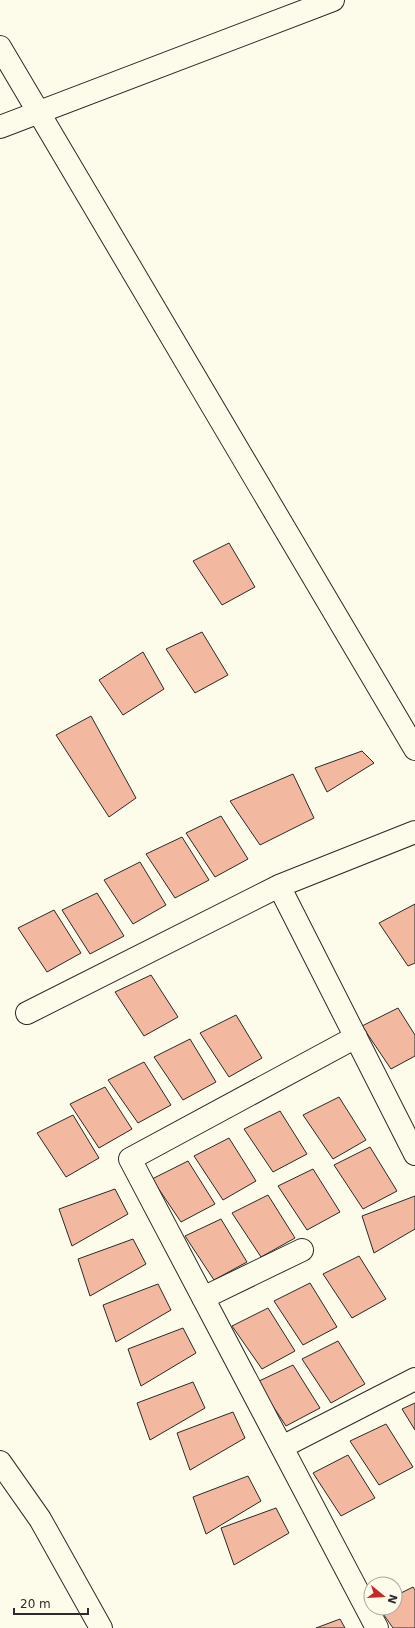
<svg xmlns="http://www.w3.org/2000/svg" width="415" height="1628" viewBox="0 0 415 1628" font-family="'DejaVu Sans',sans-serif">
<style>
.building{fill:#f2b8a0;stroke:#2b2b2b}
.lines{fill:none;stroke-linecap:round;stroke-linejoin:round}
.minor-casing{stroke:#2b2b2b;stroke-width:24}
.minor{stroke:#fdfbea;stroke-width:22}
</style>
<rect width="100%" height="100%" fill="#fdfbea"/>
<path class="building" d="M229,543L255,587L222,605L193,561Z
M202,632L228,675L195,693L166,649Z
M143,652L164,689L123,715L99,680Z
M91,716L136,798L109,817L56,735Z
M362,751L374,763L327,792L315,768Z
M293,774L314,818L260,845L230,801Z
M221,816L248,859L215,877L186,833Z
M182,837L209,880L175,898L146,854Z
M140,862L166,905L133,924L104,880Z
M97,893L124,936L90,954L62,910Z
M415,904V963L408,966L379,923Z
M54,910L81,953L47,972L18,928Z
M151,975L178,1017L144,1036L115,992Z
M398,1008L415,1035V1056L391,1069L362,1026Z
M236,1015L262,1058L229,1077L200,1033Z
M190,1039L216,1082L183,1100L154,1057Z
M144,1062L171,1105L138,1123L108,1080Z
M105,1087L132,1129L99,1148L70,1104Z
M339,1097L366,1140L333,1159L303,1115Z
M280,1111L307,1154L273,1172L244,1129Z
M73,1115L99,1158L66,1177L37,1133Z
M229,1138L256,1181L223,1200L194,1156Z
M370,1147L397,1191L363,1209L334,1165Z
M188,1161L215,1204L181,1222L152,1179Z
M313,1169L340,1212L307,1230L278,1186Z
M115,1189L128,1214L72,1246L59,1209Z
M268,1195L295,1238L261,1257L232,1213Z
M415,1196V1229L374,1253L362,1216Z
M221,1219L247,1262L214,1280L185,1236Z
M133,1239L146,1264L90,1296L78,1259Z
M359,1256L386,1299L352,1318L323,1274Z
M310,1283L337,1327L303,1345L274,1301Z
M158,1284L171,1310L116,1342L103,1305Z
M268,1308L295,1351L262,1369L232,1326Z
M183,1328L196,1353L141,1386L128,1349Z
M338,1341L365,1384L331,1403L302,1359Z
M293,1365L320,1408L286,1426L257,1382Z
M193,1382L205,1408L150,1440L137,1403Z
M415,1403V1430L402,1409Z
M233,1412L245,1438L190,1470L177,1433Z
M386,1424L413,1467L379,1485L350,1441Z
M348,1455L375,1498L341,1516L313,1473Z
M248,1476L261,1501L206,1534L193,1497Z
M276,1508L289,1533L234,1565L221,1528Z
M413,1587L415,1590V1628H393L379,1608H395V1596Z
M340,1619L345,1628H316Z"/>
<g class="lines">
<g class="minor-casing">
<path id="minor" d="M0,47L415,749
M0,127L333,0
M279,886L415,832
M27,1013L279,886L415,1154
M356,1037L130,1159L377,1628
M203,1298L302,1250
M282,1447L415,1379
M0,1462L40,1519L101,1628"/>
</g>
<use href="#minor" class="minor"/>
</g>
<g transform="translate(383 1596) rotate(108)"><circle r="19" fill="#fdfbea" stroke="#a9a89e"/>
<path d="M0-3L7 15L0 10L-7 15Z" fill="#c62828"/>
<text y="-6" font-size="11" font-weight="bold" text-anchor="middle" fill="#2b2b2b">N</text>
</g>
<path d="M14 1608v6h74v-6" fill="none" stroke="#2b2b2b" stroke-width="2"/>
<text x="20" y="1608" font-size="12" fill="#2b2b2b" stroke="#fdfbea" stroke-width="3" paint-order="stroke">20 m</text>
</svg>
